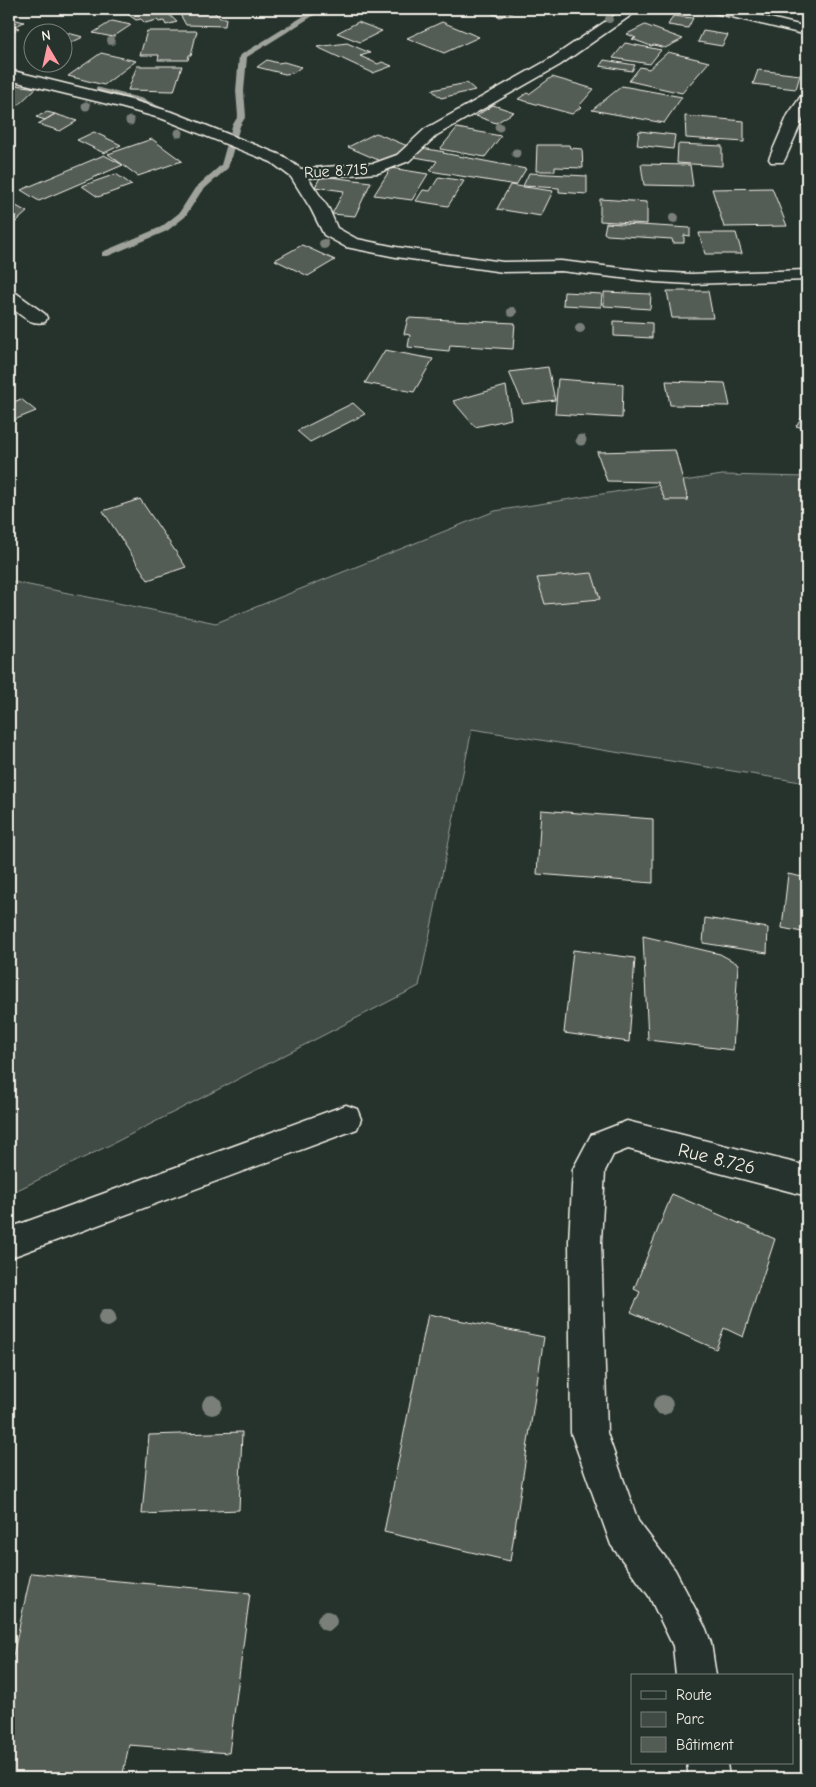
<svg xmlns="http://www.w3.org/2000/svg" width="816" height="1787" viewBox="0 0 816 1787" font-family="'Comic Neue',sans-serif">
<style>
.green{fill:#414b45;stroke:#9a9e96}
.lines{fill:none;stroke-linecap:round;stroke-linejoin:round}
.stream{fill:#9fa39b;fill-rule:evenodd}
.building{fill:#525c55;stroke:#f4f1e8}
.minor-casing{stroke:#f4f1e8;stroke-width:3}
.minor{fill:#26332d;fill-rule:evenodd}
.tree{fill:#7a8079}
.labels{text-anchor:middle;stroke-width:4;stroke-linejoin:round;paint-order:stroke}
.far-street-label{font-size:16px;fill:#f4f1e8;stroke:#26332d}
.street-label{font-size:19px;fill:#f4f1e8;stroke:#26332d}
</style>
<rect width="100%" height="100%" fill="#26332d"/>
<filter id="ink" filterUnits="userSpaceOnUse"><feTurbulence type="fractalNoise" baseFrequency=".02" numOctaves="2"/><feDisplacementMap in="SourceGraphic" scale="10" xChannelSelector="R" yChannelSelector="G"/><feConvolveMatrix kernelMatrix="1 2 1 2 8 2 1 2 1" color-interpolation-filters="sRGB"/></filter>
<g filter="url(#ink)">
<path class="green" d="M722,475L807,477V783L472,729L419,986L110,1145L9,1194V581L216,623L495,511Z"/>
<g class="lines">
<path class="stream" d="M315,9H324L247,57L244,91L246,116L240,126L228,168L201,192L185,217L167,231L108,256H102V252L161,227L179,213L195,188L221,165L232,126L238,116L236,91L239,56Z
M96,87L144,99L175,114L168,116L138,103L96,91Z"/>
</g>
<path class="building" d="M144,9H163L177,22L166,25L164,21L159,22L157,20L145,23L141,19L136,20L126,13Z
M177,9H211L220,18H226L225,26L186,25Z
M482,9H505L513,12L500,17Z
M673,16L693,18L688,28L668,25Z
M9,18L24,22L14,27L19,28L9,34Z
M112,21L131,25L113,37L93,33Z
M358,22L382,31L360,42L337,33Z
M442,22L479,37L444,53L407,38Z
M645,25L683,39L665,48L654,45L651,46L632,39L636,38L627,34Z
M50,28L67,33L62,36V32H42Z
M147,31H197L191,55H189L188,60H158L159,55H140Z
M703,31L728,35L722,46L698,42Z
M68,33L83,37L62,47V36Z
M347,43L370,53L360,56L378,64L382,62L392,66L373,73L317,47Z
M625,43L661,50L650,64L613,58Z
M668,52L709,62L682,93L629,81L640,67L649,69Z
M101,53L136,61L104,85L68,76Z
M267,60L278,63L284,62L301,67L293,73L285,74L257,67Z
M604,60L635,65L632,71L600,66Z
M137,66H182L174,91L128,90Z
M758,70L800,75L796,89L753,84Z
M552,77L594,89L579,106L581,107L572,114L518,99L527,93L529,94Z
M467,83L475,90L441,98L432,90Z
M9,84L36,88L17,106L9,105Z
M622,86L682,97L664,123L592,110Z
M493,105L514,112L496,123L476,116Z
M47,112L55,114L45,120L36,117Z
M55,114L77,121L60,131L38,124Z
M685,116L744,121V142L686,138Z
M457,128L501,136L485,157L440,149Z
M639,131L675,135L673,149L637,145Z
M94,132L121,145L104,153L77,140Z
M376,133L410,147L383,162L348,147Z
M152,139L182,161L138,176L108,154Z
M678,144L722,146V166L677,163Z
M537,145H569L570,148L582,149L583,168L555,167V171H536Z
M422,148L444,152L443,153L526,169L516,185L430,171L437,161L415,157Z
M104,155L123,165L39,201L21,190Z
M641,164L690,165L693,186L644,185Z
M391,168L428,174L412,200L374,195Z
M529,173L587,176V194L559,192V188L523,186Z
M116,174L132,185L98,197L82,186Z
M321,176L371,182L355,216L332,214L344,191L315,187Z
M439,177L464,181L448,206L416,201L423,190L430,191Z
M510,185L553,191L541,216L497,209Z
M772,188L787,226L724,227L712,189Z
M600,199L647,202V224L600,221Z
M9,202L27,212L9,228Z
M606,223L690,228V236L684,235V243H673L672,239L607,235L604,233Z
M699,233H736L742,254H705Z
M302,245L335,260L308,276L275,260Z
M667,291H708L713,318H672Z
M564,292L602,294L601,307L563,305Z
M604,292L651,294L650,309L604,306Z
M408,318L515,323L513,349L450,345L449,351L408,347L410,335L404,334Z
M614,321L652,323V338L614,336Z
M385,350L433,359L414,392L365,383Z
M548,367L555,400L523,404L509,372Z
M558,379L623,384L622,418L555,414Z
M666,381L725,383L730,406L670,405Z
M506,386L511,419L475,427L453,401Z
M21,399L36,411L9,422V404Z
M353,403L365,414L310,442L297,431Z
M806,411L807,412V429L796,426Z
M675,450L688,500H665L657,482L607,481L597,452Z
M140,499L186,567L148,580L103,511Z
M592,573L600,599L545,604L537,578Z
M541,810L653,819V883L537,874Z
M788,874L807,878V933L782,928Z
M705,918L768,928L767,953L703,943Z
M643,936L720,954L738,964L733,1050L648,1040Z
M573,950L635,958L629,1042L564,1033Z
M672,1194L775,1239L743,1337L724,1328L716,1349L631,1312L640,1292L634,1289Z
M428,1314L544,1337L510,1561L384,1532Z
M242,1432L239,1510L142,1514L149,1435Z
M31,1573L250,1593L229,1753L129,1745L122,1778H9V1674Z
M801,1735L807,1736V1778H801Z"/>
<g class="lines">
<g class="minor-casing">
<path id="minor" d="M624,9H640L560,65L437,135L409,161L378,173L308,178L329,209L337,228L357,239L396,247L503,262L561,261L655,272L691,274L807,270V280L691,284L655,282L561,271L503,272L396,257L346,247L324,235L311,209L291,177L271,162L163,119L120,107L9,80V70L131,100L175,113L283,156L301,169L375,163L397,155L425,129L550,59Z
M709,9H733L807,27V35L711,12Z
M807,94V110L785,159L783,162H771L769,159L788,115L801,96Z
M9,291L16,293L45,314L47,318L45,322C30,326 20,314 9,306Z
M346,1105L357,1109L361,1119L357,1129L9,1258V1228Z
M627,1121L807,1166V1196L628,1149L613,1155L605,1171L601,1241L607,1433L638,1521L675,1570L706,1629L711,1643L716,1676H676L673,1646L649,1596L611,1545L571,1433L569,1241L573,1169L591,1135Z
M687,1763H727L729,1778H689Z"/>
</g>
<use href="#minor" class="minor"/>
</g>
<g class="tree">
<circle cx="609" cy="19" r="4"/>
<circle cx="111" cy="41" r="4"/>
<circle cx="86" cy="106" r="4.5"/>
<circle cx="130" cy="121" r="4.5"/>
<circle cx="499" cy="127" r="4.5"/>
<circle cx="179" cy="133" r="4.5"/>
<circle cx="516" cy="153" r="4.5"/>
<circle cx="674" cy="218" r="5"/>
<circle cx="324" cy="244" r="5"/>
<circle cx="512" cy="312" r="5"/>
<circle cx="580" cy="328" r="5"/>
<circle cx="581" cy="440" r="5.5"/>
<circle cx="107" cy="1318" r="9"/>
<circle cx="212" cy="1405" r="10"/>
<circle cx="663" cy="1405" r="10"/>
<circle cx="327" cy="1621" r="10"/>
</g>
</g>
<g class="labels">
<g class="far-street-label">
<text transform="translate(336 170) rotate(-3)" y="6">Rue 8.715</text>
</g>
<g class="street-label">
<text transform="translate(717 1158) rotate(14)" y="7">Rue 8.726</text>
</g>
</g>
<rect width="816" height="1787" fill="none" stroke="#26332d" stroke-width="30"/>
<rect x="15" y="15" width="786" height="1757" fill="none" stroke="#f4f1e8" stroke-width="2" filter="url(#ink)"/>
<rect x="631" y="1674" width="162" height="90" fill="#26332d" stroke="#787f78"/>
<rect x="641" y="1691" width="25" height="8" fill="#26332d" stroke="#787f78"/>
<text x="676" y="1700" font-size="15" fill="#f4f1e8">Route</text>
<rect x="641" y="1712" width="25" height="15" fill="#414b45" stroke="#787f78"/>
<text x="676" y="1724" font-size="15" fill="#f4f1e8">Parc</text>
<rect x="641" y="1737" width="25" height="15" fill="#525c55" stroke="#787f78"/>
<text x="676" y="1750" font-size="15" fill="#f4f1e8">Bâtiment</text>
<g transform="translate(48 48) rotate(351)"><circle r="24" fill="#26332d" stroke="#787f78"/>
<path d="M0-4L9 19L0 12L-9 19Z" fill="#ff9aa2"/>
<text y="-8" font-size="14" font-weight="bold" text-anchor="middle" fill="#f4f1e8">N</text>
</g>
</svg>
